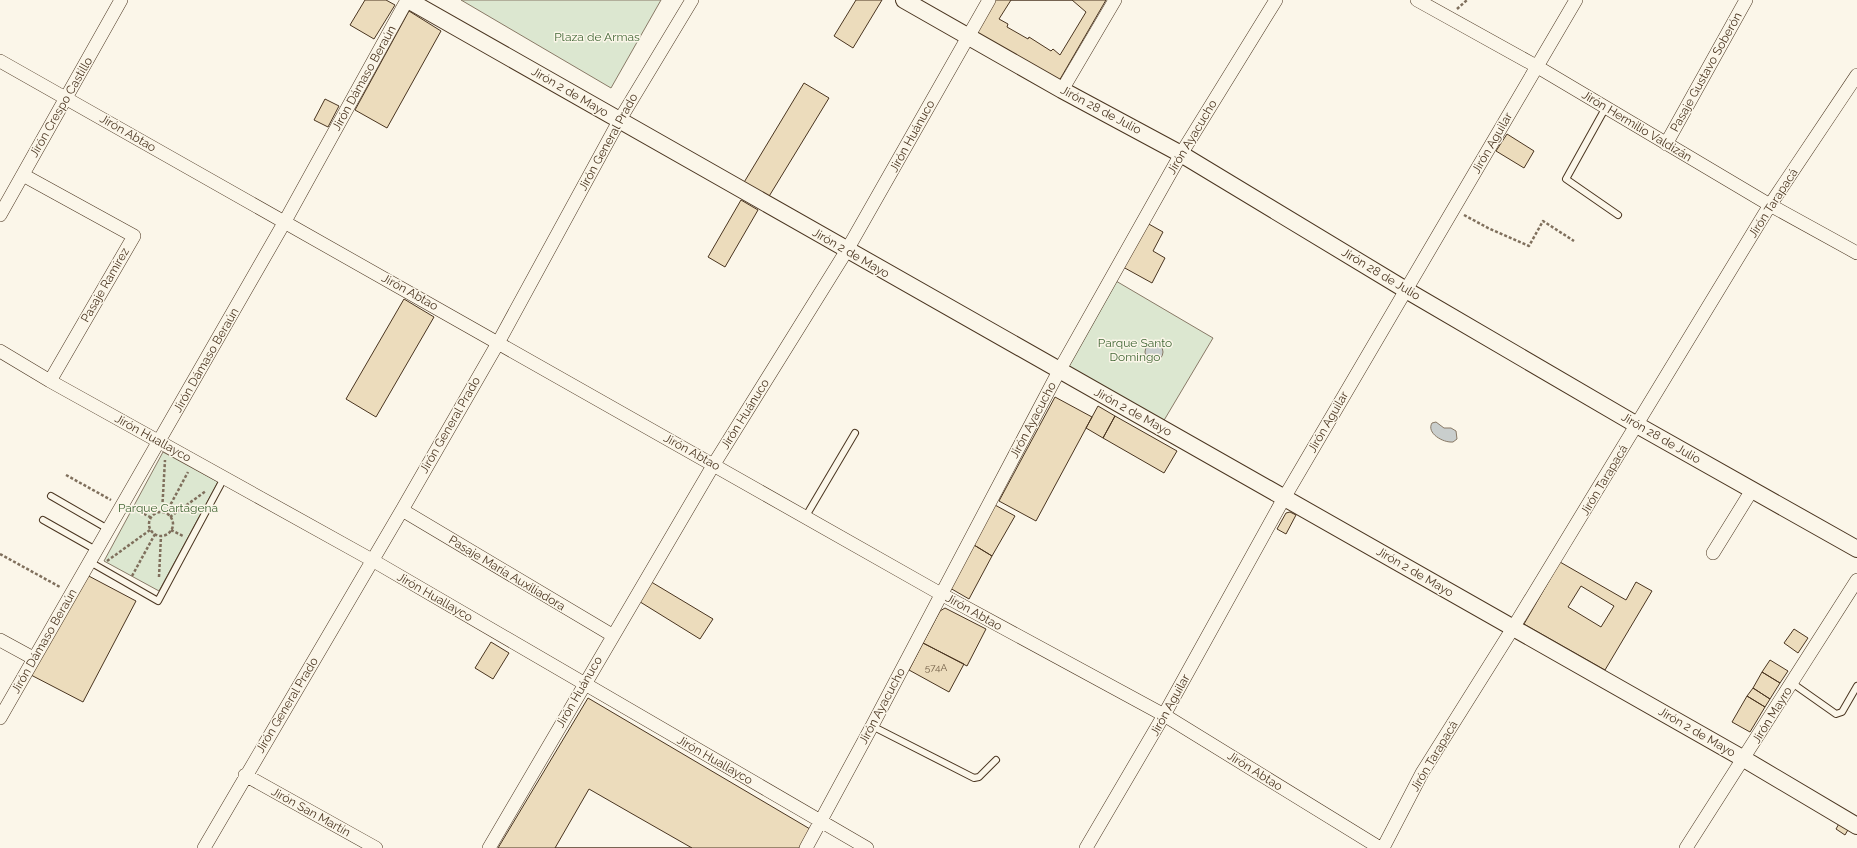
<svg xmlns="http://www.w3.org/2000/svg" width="1857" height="848" viewBox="0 0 1857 848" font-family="Raleway,sans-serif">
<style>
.green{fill:#dce7d0;stroke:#887966}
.water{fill:#c9cecd;stroke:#887966}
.building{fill:#ecdcbc;stroke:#4a3520;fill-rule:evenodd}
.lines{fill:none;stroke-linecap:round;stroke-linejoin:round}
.service-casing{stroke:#4a3520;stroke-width:8}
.minor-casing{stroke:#4a3520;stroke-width:14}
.tertiary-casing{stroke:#4a3520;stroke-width:18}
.path{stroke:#7f6f5c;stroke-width:2.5;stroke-dasharray:3 2;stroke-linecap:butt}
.service{stroke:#fbf6e9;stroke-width:6}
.minor{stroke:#fbf6e9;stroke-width:13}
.tertiary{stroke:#fbf6e9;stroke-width:16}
.labels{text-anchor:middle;stroke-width:3;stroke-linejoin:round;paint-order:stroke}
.number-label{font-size:10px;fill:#725f47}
.park-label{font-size:12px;fill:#436837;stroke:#fbf6e9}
.street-label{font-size:12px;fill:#4a3520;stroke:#fbf6e9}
</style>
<rect width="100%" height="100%" fill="#fbf6e9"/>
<path class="green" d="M461,0H661L611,88Z
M1116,281L1213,338L1163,422L1067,369Z
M163,452L218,482L159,591L104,561Z"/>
<path class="water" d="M1145 352a9 9 0 1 1 18 0a9 9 0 1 1-18 0Z
M1436,422L1444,428H1451L1456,431L1457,439L1453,442C1443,443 1426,433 1432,423Z"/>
<path class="building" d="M365,0H386L395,5L374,39L350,25Z
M856,0H882L853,48L834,36Z
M995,0H1106L1059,81L975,34Z
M1011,0H1072L1086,12L1060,55L1053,49L1051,51L1029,37L1028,39L1007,27L1008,24L999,19Z
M409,11L441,31L387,128L355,110Z
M804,83L829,98L768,198L743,184Z
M325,99L339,106L328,127L314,120Z
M1507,134L1534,151L1524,168L1496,151Z
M741,200L758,210L725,267L708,257Z
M1147,223L1163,232L1153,251L1165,258L1152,283L1123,267Z
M404,299L434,317L376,417L346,399Z
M1055,397L1092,417L1036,521L999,501Z
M1098,406L1115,416L1103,438L1086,428Z
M1115,416L1177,451L1164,473L1103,438Z
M995,505L1015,516L992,556L974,545Z
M1290,512L1296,515L1286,534L1277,529L1286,513Z
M974,545L992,556L969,599L950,588Z
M1560,562L1626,600L1636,582L1652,591L1605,670L1524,624ZM1581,586L1614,606L1601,627L1568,607Z
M85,574L136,601L83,702L31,675Z
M648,580L713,619L700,639L637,600Z
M945,608L986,629L967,666L923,643L940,611Z
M1794,629L1808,638L1798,653L1784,643Z
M491,642L509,653L493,679L475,668Z
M923,643L964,664L949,692L909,670Z
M1770,660L1788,671L1780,683L1762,672Z
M1762,672L1780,683L1770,699L1753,688Z
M1753,688L1770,699L1765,707L1747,696Z
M1747,696L1765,707L1750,732L1732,722Z
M588,698L810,829L799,848H498Z
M589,789L629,812L692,848H555Z
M1840,822L1849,828L1845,835L1836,829Z"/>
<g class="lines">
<g class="service-casing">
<path id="service" d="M1606,107L1566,179L1618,215
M51,496L108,529
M806,516L855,433
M43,520L96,550
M90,562L158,601L224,478
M1792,683L1836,714L1842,712L1857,686
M872,726L974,778L979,777L996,760"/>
</g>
<g class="minor-casing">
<path id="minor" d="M1417,0L1536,66L1770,205L1857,253
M0,61L941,594L1164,715L1380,848
M1062,90L1115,0
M1666,144L1746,0
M23,175L134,236L50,381
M0,215L121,0
M0,351L50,381L372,560L867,848
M402,510L612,635
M1713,553L1752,490
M0,640L33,658
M0,718L284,223L407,0
M245,775L376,848
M204,848L402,510L498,343L619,121L692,0
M489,848L714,464L847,250L989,0
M806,848L872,726L1059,371L1181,154L1276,0
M1086,848L1164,715L1284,498L1576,0
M1383,848L1422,773L1513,628L1770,205L1857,75
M1686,848L1857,580"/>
</g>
<g class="tertiary-casing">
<path id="tertiary" d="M408,0L1744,759L1857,826
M904,0L1062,90L1181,154L1406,290L1637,425L1857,549"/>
</g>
<path class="path" d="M1457,9L1467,0
M1464,215L1488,228L1529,246L1543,221L1574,241
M66,475L111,500
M135,509L150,517
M149 524a12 12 0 1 1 24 0a12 12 0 1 1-24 0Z
M162,512L165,460
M166,513L188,472
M170,517L206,491
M171,530L183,536
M0,554L60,587
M107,561L150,530
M132,576L155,534
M159,577L161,536"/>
<use href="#service" class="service"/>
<use href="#minor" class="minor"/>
<use href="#tertiary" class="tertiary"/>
</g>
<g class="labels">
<g class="number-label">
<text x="936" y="671">574A</text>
</g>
<g class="park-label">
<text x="597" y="41">Plaza de Armas</text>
<text x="1135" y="347">Parque Santo<tspan x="1135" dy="14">Domingo</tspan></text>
<text x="168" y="512">Parque Cartagena</text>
</g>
<g class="street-label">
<text transform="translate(1706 72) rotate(-61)" y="4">Pasaje Gustavo Soberón</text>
<text transform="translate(364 78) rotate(-61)" y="4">Jirón Dámaso Beraún</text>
<text transform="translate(570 92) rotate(30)" y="4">Jirón 2 de Mayo</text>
<text transform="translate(61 107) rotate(-60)" y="4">Jirón Crespo Castillo</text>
<text transform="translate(1101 110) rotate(28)" y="4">Jirón 28 de Julio</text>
<text transform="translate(1637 126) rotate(31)" y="4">Jirón Hermilio Valdizán</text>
<text transform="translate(128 133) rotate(30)" y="4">Jirón Abtao</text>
<text transform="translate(912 136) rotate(-61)" y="4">Jirón Huánuco</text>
<text transform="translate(1192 137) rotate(-59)" y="4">Jirón Ayacucho</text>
<text transform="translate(608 142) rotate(-61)" y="4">Jirón General Prado</text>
<text transform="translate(1492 143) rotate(-60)" y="4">Jirón Aguilar</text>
<text transform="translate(1773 203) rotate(-57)" y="4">Jirón Tarapacá</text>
<text transform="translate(851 253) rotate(30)" y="4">Jirón 2 de Mayo</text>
<text transform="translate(1381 274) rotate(31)" y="4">Jirón 28 de Julio</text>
<text transform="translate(105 285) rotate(-60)" y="4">Pasaje Ramírez</text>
<text transform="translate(410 292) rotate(29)" y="4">Jirón Abtao</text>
<text transform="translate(206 360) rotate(-60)" y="4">Jirón Dámaso Beraún</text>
<text transform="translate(1133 412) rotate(29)" y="4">Jirón 2 de Mayo</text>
<text transform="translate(745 414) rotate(-58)" y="4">Jirón Huánuco</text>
<text transform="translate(1033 420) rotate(-62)" y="4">Jirón Ayacucho</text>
<text transform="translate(1328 422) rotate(-60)" y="4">Jirón Aguilar</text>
<text transform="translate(450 425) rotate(-60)" y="4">Jirón General Prado</text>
<text transform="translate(153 438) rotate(29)" y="4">Jirón Huallayco</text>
<text transform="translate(1661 438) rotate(30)" y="4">Jirón 28 de Julio</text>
<text transform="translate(692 452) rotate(29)" y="4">Jirón Abtao</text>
<text transform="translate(1604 480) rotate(-59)" y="4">Jirón Tarapacá</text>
<text transform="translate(1415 572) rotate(30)" y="4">Jirón 2 de Mayo</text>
<text transform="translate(507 573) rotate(31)" y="4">Pasaje María Auxiliadora</text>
<text transform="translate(435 597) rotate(30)" y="4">Jirón Huallayco</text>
<text transform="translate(974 612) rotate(29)" y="4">Jirón Abtao</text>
<text transform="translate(44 641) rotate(-60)" y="4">Jirón Dámaso Beraún</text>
<text transform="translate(579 692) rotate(-60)" y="4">Jirón Huánuco</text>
<text transform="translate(287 705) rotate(-59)" y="4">Jirón General Prado</text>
<text transform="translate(1170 705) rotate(-61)" y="4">Jirón Aguilar</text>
<text transform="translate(882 706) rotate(-62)" y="4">Jirón Ayacucho</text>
<text transform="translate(1772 715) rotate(-58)" y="4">Jirón Mayro</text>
<text transform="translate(1697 732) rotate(30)" y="4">Jirón 2 de Mayo</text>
<text transform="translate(1434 756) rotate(-59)" y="4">Jirón Tarapacá</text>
<text transform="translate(715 760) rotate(30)" y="4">Jirón Huallayco</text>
<text transform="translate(1255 771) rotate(32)" y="4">Jirón Abtao</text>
<text transform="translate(311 812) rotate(29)" y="4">Jirón San Martín</text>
</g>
</g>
</svg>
